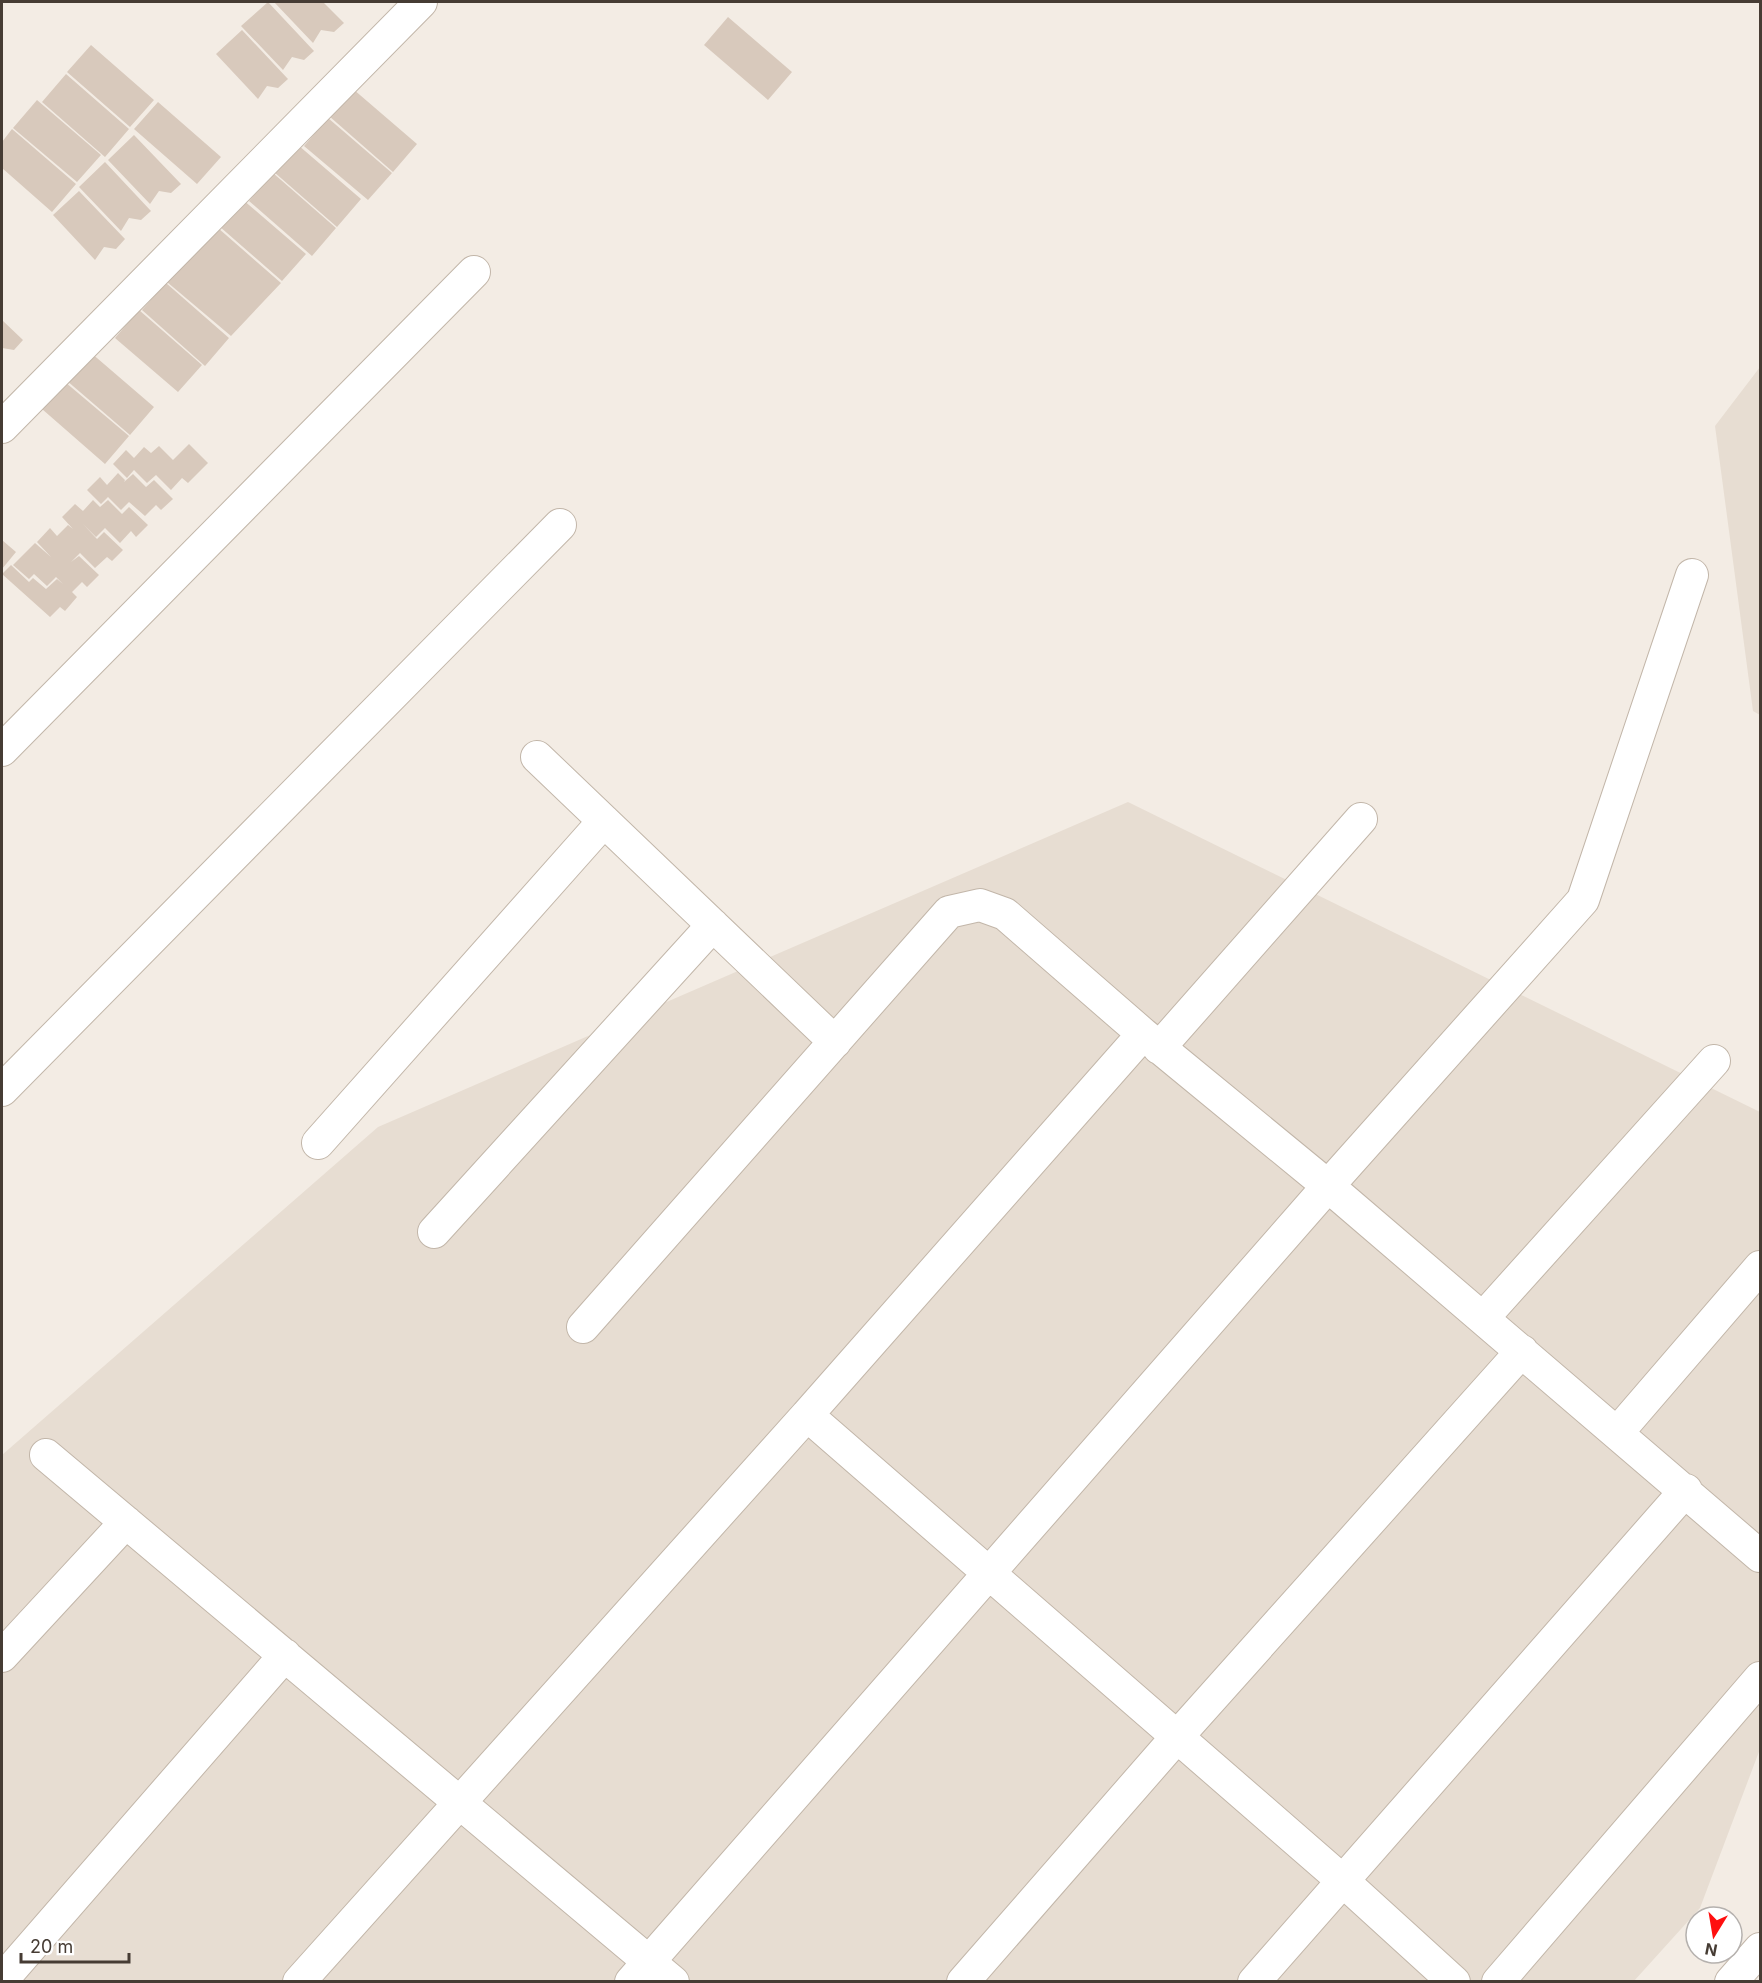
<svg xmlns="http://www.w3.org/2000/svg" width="1762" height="1983" viewBox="0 0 1762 1983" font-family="Inter,sans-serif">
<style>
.residential{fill:#e7ddd2}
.building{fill:#d8c9bc}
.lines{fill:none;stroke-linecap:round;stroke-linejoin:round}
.minor-casing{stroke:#c2b6a9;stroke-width:34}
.minor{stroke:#fff;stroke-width:32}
</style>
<rect width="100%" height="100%" fill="#f3ece4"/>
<path class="residential" d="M1760,367V715L1753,711L1715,426Z
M1128,802L1760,1112V1749L1700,1908L1634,1981H2V1455L378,1127Z"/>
<path class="building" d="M268,2L314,51L304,60L292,57L283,70L241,26Z
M274,2H323L344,23L334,32L321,30L313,43Z
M728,17L792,72L768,100L704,45Z
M242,30L288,79L278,88L267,86L258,99L216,54Z
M91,45L154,100L130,127L67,72Z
M66,74L129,129L105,157L42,102Z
M353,89L417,144L393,172L329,116Z
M37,100L101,155L77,182L13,128Z
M158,102L221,157L197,184L134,129Z
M328,118L392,173L368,200L304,146Z
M12,129L76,184L52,212L2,168V142Z
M134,135L181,184L171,193L159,191L150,204L108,160Z
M298,145L361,199L337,227L274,172Z
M105,162L151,211L141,220L129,218L121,231L79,187Z
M273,173L336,228L312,256L249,201Z
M79,191L125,239L116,249L104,247L95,260L53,215Z
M242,199L306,254L282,281L219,226Z
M218,228L281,283L231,336L167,282L191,254L193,256Z
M166,283L229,338L205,366L142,310Z
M139,310L202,365L178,392L115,338Z
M2,320L23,340L14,350L2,348Z
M90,352L154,407L130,435L66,380Z
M65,382L129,436L105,464L42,409Z
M189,444L208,463L188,483L182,478L171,490L156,475L147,483L134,470L127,478L113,464L126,450L134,458L144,447L151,453L159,446L173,460Z
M118,473L125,480L124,482L133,474L146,487L154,480L173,499L161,510L156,505L145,516L129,502L121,510L108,497L101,504L87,490L100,477L107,485Z
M93,500L100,507L108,500L122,514L129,507L148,525L136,537L131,531L120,543L105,528L96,537L83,524L97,539L104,532L123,550L112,561L107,557L95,568L80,553L71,562L79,556L99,575L87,587L82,582L72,592L77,597L65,611L60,607L50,617L2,574L11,565L29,582L33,578L46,589L57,579L63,584L56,577L47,586L34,574L29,579L13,565L35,543L51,557L37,542L50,528L57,536L68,525L73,529L62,517L75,504L83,511Z
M2,540L16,552L2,569Z"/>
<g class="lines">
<g class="minor-casing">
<path id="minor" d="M2,427L421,2
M2,750L474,272
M537,757L835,1042
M1159,1048L1361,819
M2,1090L560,525
M318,1143L604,821
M434,1232L713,925
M1483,1318L1714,1061
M583,1327L949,912L980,905L1005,914L1143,1034
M807,1415L1143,1034L1328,1186L1760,1556
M1617,1433L1760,1267
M46,1455L673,1982
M2,1656L126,1522
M2,1980L285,1655
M299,1982L807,1415L1343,1881L1454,1982
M631,1982L1328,1186L1583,900L1692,575
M963,1982L1176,1738L1522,1351
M1254,1982L1686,1490
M1498,1982L1760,1678
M1731,1982L1760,1949"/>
</g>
<use href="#minor" class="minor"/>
</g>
<rect width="1762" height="1983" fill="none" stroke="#463c34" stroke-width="6"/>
<g transform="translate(1714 1935) rotate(191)"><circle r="28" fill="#ffffff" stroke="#b5b1ae" stroke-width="1.5"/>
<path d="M0-4.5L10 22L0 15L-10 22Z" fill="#ff0f0f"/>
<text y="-9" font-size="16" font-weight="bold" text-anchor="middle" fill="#463c34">N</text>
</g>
<path d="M21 1953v9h108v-9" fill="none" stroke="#463c34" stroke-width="3"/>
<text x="30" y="1953" font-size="18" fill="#463c34" stroke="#ffffff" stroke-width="4.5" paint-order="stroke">20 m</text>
</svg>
